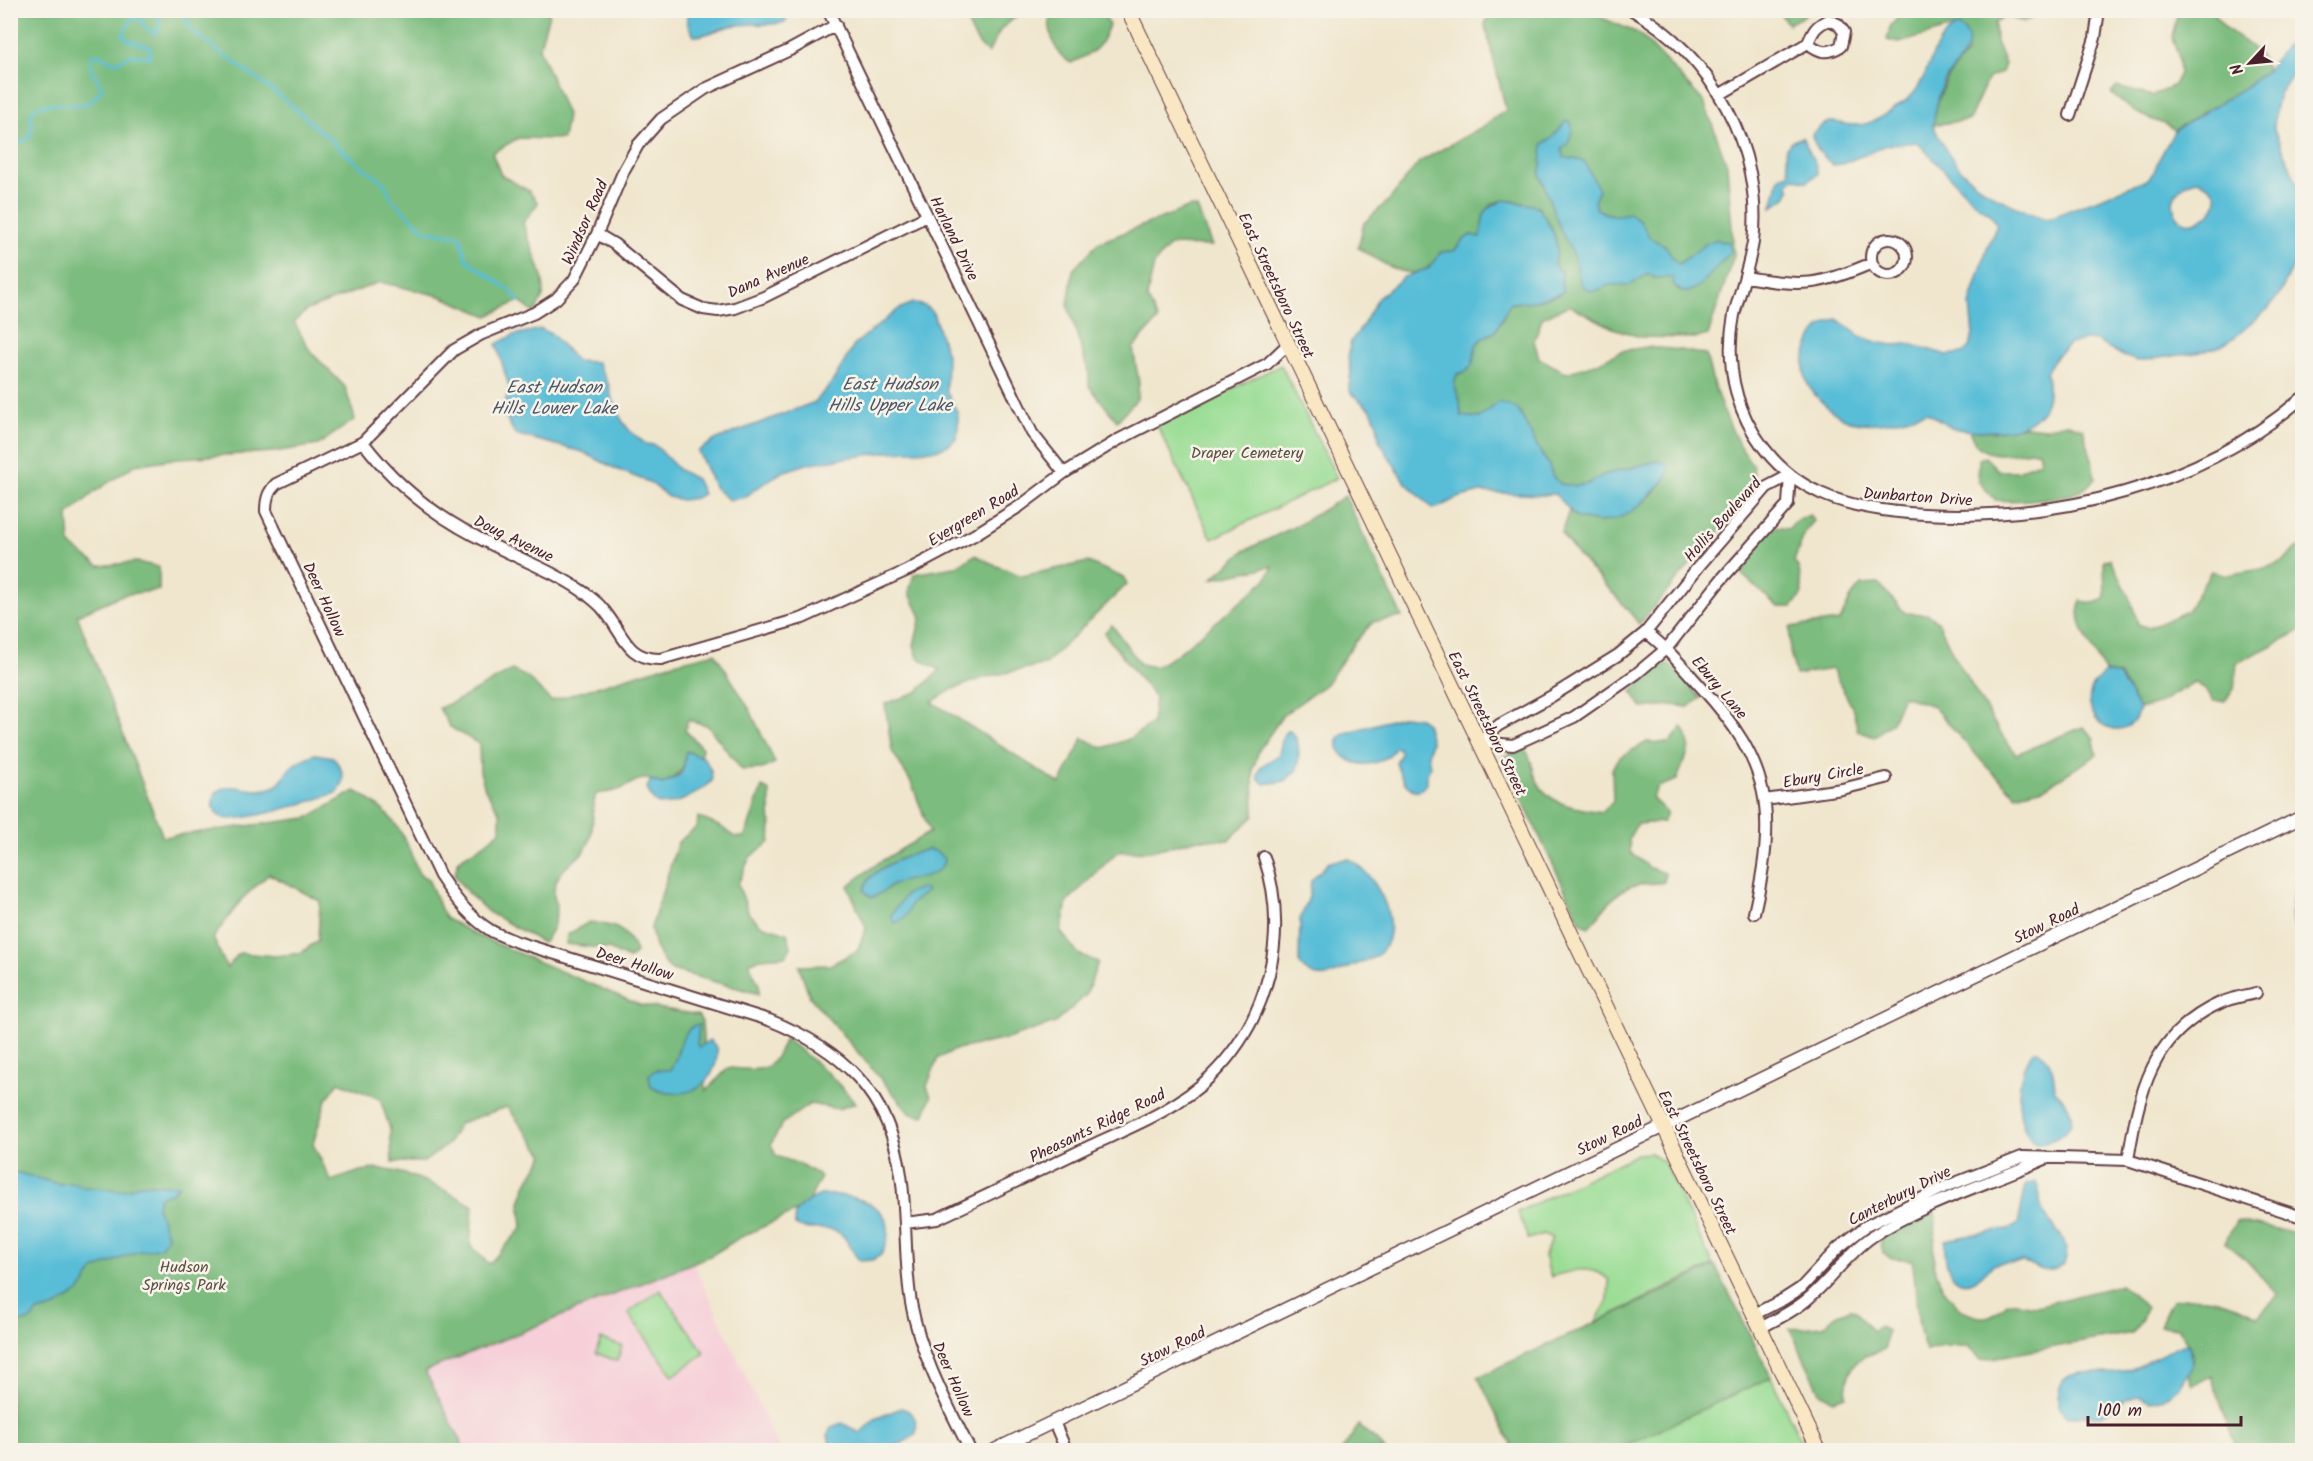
<svg xmlns="http://www.w3.org/2000/svg" width="2313" height="1461" viewBox="0 0 2313 1461" font-family="Kalam,sans-serif">
<style>
.built{fill:#f6cfd8}
.green{fill:#9add94;stroke:#727e60;stroke-width:1.5}
.forest{fill:#7bbc7e;stroke:#626e54;stroke-width:1.5;fill-rule:evenodd}
.water{fill:#59bed7;stroke:#526e81;stroke-width:1.5;fill-rule:evenodd}
.lines{fill:none;stroke-linecap:round;stroke-linejoin:round}
.stream{stroke:#59bed7;stroke-width:3}
.minor-casing{stroke:#633d43;stroke-width:14}
.tertiary-casing{stroke:#633d43;stroke-width:15}
.secondary-casing{stroke:#633d43;stroke-width:16}
.minor{stroke:#fff;stroke-width:10}
.tertiary{stroke:#fff;stroke-width:12}
.secondary{stroke:#f9e7c3;stroke-width:14}
.labels{text-anchor:middle;stroke-width:5;stroke-linejoin:round;paint-order:stroke}
.street-label{font-size:16px;fill:#4a1f2b;stroke:#f7f3e8}
.park-label{font-size:16px;fill:#5e4e45;stroke:#f7f3e8}
.water-label{font-size:18px;font-style:italic;fill:#4f5767;stroke:#f7f3e8}
</style>
<rect width="100%" height="100%" fill="#f7f3e8"/>
<filter id="ink" filterUnits="userSpaceOnUse"><feTurbulence type="fractalNoise" baseFrequency=".0167" numOctaves="2"/><feDisplacementMap in="SourceGraphic" scale="12" xChannelSelector="R" yChannelSelector="G"/><feConvolveMatrix kernelMatrix="1 2 1 2 8 2 1 2 1" color-interpolation-filters="sRGB"/></filter>
<filter id="wash" filterUnits="userSpaceOnUse"><feTurbulence type="fractalNoise" baseFrequency=".008" numOctaves="4" result="noise"/><feDisplacementMap in="SourceGraphic" scale="24" xChannelSelector="R" yChannelSelector="G"/><feGaussianBlur stdDeviation="1.35" result="paint"/><feColorMatrix in="noise" values="0 0 0 0 0 0 0 0 0 0 0 0 0 0 0 0 0 1.4 0 .05"/><feComposite in="paint" operator="in"/></filter>
<g filter="url(#wash)">
<rect width="100%" height="100%" fill="#f0e6cd"/>
<path class="built" d="M693,1262L780,1450H463L424,1371Z"/>
<path class="green" d="M1281,365L1337,478L1212,539L1157,425Z
M1650,1153L1664,1162L1713,1265L1595,1323L1608,1300L1609,1280C1591,1264 1572,1270 1551,1277L1544,1256L1552,1238L1543,1234L1528,1239L1518,1212L1637,1154Z
M660,1290L705,1353L673,1376L628,1313Z
M601,1339L622,1346L617,1361L596,1353Z
M1771,1377L1805,1450H1616Z"/>
<path class="forest" d="M2037,10L2038,14L2025,22L2006,17L1995,22L1996,42L2005,64L2002,72L1988,78L1969,120L1932,125C1939,94 1945,76 1967,53L1958,26L1899,43L1887,40L1890,27L1903,11Z
M10,11H550L539,48L567,115L563,139L518,138L492,153L501,175L529,191L538,203L523,223C528,242 548,279 543,296C541,302 537,308 534,313L519,301L488,316L440,296L380,282L307,310L294,322L310,351L345,387L355,419L318,445L273,452L179,458L135,465L96,491L68,515L70,545L99,566L137,562L159,567V590L122,595L77,615L163,837L307,818L355,791C396,814 403,832 419,874L428,879L445,918L478,936L640,1005L698,1015L702,1022L706,1091L728,1068C764,1070 771,1075 785,1038L829,1074L856,1103L838,1109L810,1104L783,1123L771,1144L776,1156L802,1165L821,1177L808,1202L795,1212L739,1238L712,1255L425,1371L465,1450H11ZM269,874L320,901L318,940L301,953L276,956L239,953L227,968L213,938L242,899ZM339,1082L380,1099L390,1129L392,1162H424L448,1144L460,1123L507,1107L544,1155L527,1183L520,1202L522,1228L489,1264L470,1245L473,1206C446,1190 400,1165 367,1170C355,1172 343,1177 331,1181L313,1144L326,1100Z
M963,11V10L1023,11L1001,29L988,53C974,42 969,27 963,11Z
M1049,11H1103L1109,25C1100,50 1095,52 1071,63C1052,53 1049,31 1049,11Z
M1491,11H1586L1640,34L1704,102L1727,165L1734,255L1708,335L1697,338L1640,337L1613,328L1569,305L1542,318L1534,341L1539,358L1566,373L1598,363L1621,351L1647,347L1681,350L1706,355L1713,383L1722,408L1739,445L1753,466L1755,487L1748,497L1639,624C1615,591 1583,566 1561,533L1569,511C1576,518 1580,517 1590,519C1622,527 1653,498 1669,472L1668,464L1659,461L1649,463L1604,475L1589,484L1575,486L1561,484L1553,477L1548,463L1542,455L1517,408C1500,412 1478,421 1461,417L1460,401L1454,385L1457,374L1469,369L1472,365L1476,345L1483,337L1495,332L1510,303L1536,301L1561,294V284L1553,264C1562,244 1552,227 1540,210C1534,204 1526,204 1518,202C1484,196 1486,213 1480,238L1471,235L1463,240L1454,251L1441,252C1436,257 1434,264 1429,267C1408,284 1377,259 1358,248L1364,223L1389,200L1419,162L1482,127L1506,110L1485,24Z
M1778,11H1807L1804,16L1788,24Z
M2178,11H2214C2222,37 2259,39 2267,70L2247,86L2175,130C2166,124 2158,122 2148,118C2134,113 2122,103 2111,93L2117,87L2153,96L2174,85L2180,73L2179,58L2172,38Z
M1190,207L1197,208L1212,246L1170,245L1154,264L1147,297L1158,320L1133,348L1139,383L1137,399L1117,421L1089,386V374L1068,306L1073,270L1098,243Z
M2066,423L2083,429L2092,460L2095,479C2091,482 2088,486 2084,489C2069,499 2014,502 1995,500L1978,481L1979,459L1985,457L1999,471H2018L2040,461L2038,451C2020,450 1990,462 1976,444C1973,441 1972,434 1970,430L1993,432L2026,426L2045,428Z
M1345,496L1402,617L1373,622L1355,642L1326,684L1283,715L1259,750L1253,769L1254,816L1229,840L1199,839L1151,851L1117,852L1067,902L1061,932L1078,954L1098,962L1086,995L1055,1023L1007,1039L957,1049L938,1058L927,1086L931,1097L924,1116L911,1114L810,997L799,966L830,965L857,951L866,928L848,886L878,863L930,832L911,782L892,751L885,704L917,692L940,670L918,658L914,645L921,617L909,592L914,574L955,567L975,555L997,566L1022,576L1088,562L1124,578L1127,584L1045,664L983,678L953,689L932,702L1060,784L1083,738L1103,748L1129,739L1152,723L1155,698L1104,633L1112,625L1140,664L1155,667L1176,655L1251,593L1266,579L1273,566L1212,579L1244,551L1302,523Z
M1810,515L1814,521L1806,530L1794,561L1799,569L1802,594L1792,607H1778L1737,570L1766,534L1776,527L1788,529L1796,521Z
M2302,547V630L2237,663L2234,689L2225,701H2213L2204,688L2194,682L2158,704L2139,709L2120,676L2105,673C2095,649 2074,629 2080,601L2094,603L2105,599L2104,560L2110,559C2122,580 2132,600 2138,624L2149,628L2187,611L2211,571L2227,575L2261,569L2284,562L2295,549Z
M1879,584L1905,613L1927,614L1938,621L1953,654L1999,731L2016,754L2083,727L2093,737L2097,755L2044,788L2016,795L1986,766L1933,706L1903,696L1892,722L1874,737L1858,731L1852,707L1832,669L1796,675L1790,652V627L1840,621L1851,597L1861,585Z
M715,653L750,710L775,763L762,769L742,770L707,725L688,720L685,730L702,748L700,757L689,752C684,770 679,776 662,784C640,775 640,779 621,789C613,792 604,793 596,794C590,811 596,832 586,848C575,865 557,866 554,891C553,895 555,900 556,905C557,920 553,931 543,943L488,912L468,893L454,875L459,860L484,844L500,831V813L485,789L480,772L479,744L450,727L439,708L460,699L512,670L527,677L551,701L674,663Z
M1669,664L1701,698L1688,707L1672,705L1642,708L1632,692L1658,665Z
M1682,727C1697,748 1683,760 1677,780L1658,787L1652,798L1667,813L1663,822L1637,824L1629,838L1630,852L1650,868L1665,873L1664,882C1655,884 1644,883 1635,885C1613,890 1603,914 1588,927L1580,921L1502,758L1524,748C1533,758 1532,772 1538,783C1552,807 1578,808 1602,812L1613,801L1612,769L1620,757L1647,742L1669,743Z
M762,787L770,791C769,808 772,825 770,842L750,857L738,884L749,914L761,925L787,933L791,947L786,956L761,958L749,963L759,985V994L672,970L664,963L655,947L651,928L678,842L697,827L698,817L721,827L735,837H745Z
M589,922C614,925 625,927 636,951L635,954L629,959L609,949L566,944L567,935Z
M1935,1212C1938,1229 1932,1246 1934,1263C1938,1285 1956,1314 1980,1317C1991,1319 2001,1309 2008,1302L2037,1306L2120,1285L2134,1295L2146,1308L2142,1320L2132,1333L1981,1360L1969,1346H1943L1926,1351C1914,1321 1918,1291 1912,1260L1891,1258L1883,1253L1880,1239L1897,1228Z
M2236,1221L2302,1234V1450H2237L2211,1376L2193,1385L2188,1372C2199,1358 2187,1340 2178,1328L2160,1325L2172,1300C2205,1293 2228,1301 2258,1316L2278,1295L2246,1260L2225,1243Z
M1715,1265L1771,1377L1616,1450H1514L1478,1377L1666,1290Z
M1850,1309L1855,1310L1872,1332L1880,1327L1887,1331L1885,1349C1856,1359 1847,1363 1846,1396L1834,1400L1821,1394L1790,1329L1823,1326L1836,1315Z
M1359,1425C1368,1436 1377,1437 1385,1450H1342Z"/>
<path class="water" d="M686,11V10L791,11L785,22C768,27 749,22 731,26C718,29 707,36 694,36L688,25Z
M1958,26C1986,42 1950,67 1943,84C1938,97 1935,112 1933,125C1941,142 1951,160 1964,173C1980,191 2024,212 2047,219L2147,180L2154,172L2159,159L2175,130L2247,86L2267,70L2286,46L2302,33V60L2279,94L2275,112L2274,130L2302,195V249L2280,293L2268,309L2234,338L2221,346L2201,352L2138,361L2123,356L2097,341L2084,340L2070,344L2057,355L2046,372C2058,419 2021,433 1982,431C1973,430 1963,431 1954,428C1944,425 1936,416 1926,412C1901,420 1870,429 1845,419C1836,415 1829,409 1823,403C1804,386 1799,369 1809,345C1815,330 1822,324 1837,319L1860,336L1876,342L1893,345L1909,344L1948,355L1963,353L1969,347L1973,335L1970,305L1987,248L1997,225L1990,213L1977,205L1917,142L1887,145L1842,164L1833,165C1823,157 1814,147 1812,134C1833,113 1835,126 1858,125C1872,124 1889,113 1899,105C1904,102 1910,98 1914,93C1932,71 1930,39 1958,26ZM2197,180C2246,196 2190,241 2176,214C2167,198 2181,183 2197,180Z
M1566,121H1570C1575,129 1570,136 1568,144L1562,148L1563,157L1584,161L1599,190L1594,202L1597,209C1608,216 1617,216 1629,213L1640,220L1650,238L1666,246L1673,259L1679,264L1707,243L1718,239L1720,242L1728,241L1731,250L1729,254L1701,285L1688,292H1682L1674,285L1672,277L1655,278L1648,274L1630,285H1609L1596,291L1588,290L1581,285L1574,256L1560,229L1540,174L1543,144L1552,138Z
M1802,137L1816,165L1818,174L1807,182L1794,178L1787,184L1790,190L1786,197L1772,207L1779,177L1789,174L1786,148L1793,141Z
M1504,200L1537,206C1550,224 1563,243 1554,264L1557,270H1562L1561,284L1564,292L1536,301L1510,303L1495,332L1484,337L1476,345L1472,365L1466,372L1457,374L1454,385L1460,401L1461,416L1479,418L1499,402L1517,408L1542,455L1548,463L1553,477L1561,484L1575,486L1588,484L1604,475L1649,463L1659,461L1668,464L1669,472L1663,482L1642,503L1629,513L1614,520L1600,522L1577,518L1555,494L1543,495L1480,492L1457,498L1437,508H1432L1404,481L1379,440L1377,424L1371,410L1351,393L1349,387L1351,372L1348,358L1351,341L1362,327L1378,298L1404,277L1429,268L1441,252L1454,251L1463,240L1471,235L1480,237C1486,212 1477,213 1504,200Z
M913,303L925,306L933,313L947,355L946,390L958,414V427L956,438L950,444L936,450L887,452L810,463L782,472L755,489L746,497L729,500L715,488L698,451L717,439L815,402L833,381L855,344L899,309Z
M541,329L553,335L576,361L597,362L609,385L611,395L621,419L629,430L646,444L654,445L659,449L679,470L696,479L703,494L695,498L682,500L668,497L651,483L616,469L583,452L515,434L502,410L510,388C504,374 502,359 496,344L514,335Z
M2105,673L2119,676L2139,709C2137,713 2136,719 2133,722C2110,746 2066,703 2105,673Z
M1404,716L1419,718L1426,723L1431,741L1428,755L1430,767L1427,774V784L1419,791C1405,790 1399,774 1396,762L1401,753L1398,748H1395C1382,768 1350,771 1338,748V738L1346,733Z
M1288,730C1301,737 1300,759 1296,771L1285,781L1264,784L1258,778C1258,762 1271,763 1279,754L1284,734Z
M686,751L704,758L711,770L712,781C702,791 667,813 654,801C651,798 649,792 647,788L651,780L662,784C686,773 682,776 686,751Z
M315,754L333,757C342,768 348,782 336,793C315,800 243,823 224,818C217,816 212,809 213,801C214,796 216,792 220,790C236,781 253,796 274,787C284,782 284,774 291,767C298,761 307,757 315,754Z
M928,849L937,852L944,859C943,879 909,877 895,884C887,888 881,893 874,897H871L864,891C866,869 909,855 928,849Z
M1349,859C1377,874 1407,930 1377,956L1331,975C1318,979 1305,974 1299,962L1300,920L1309,897L1311,881L1328,863L1338,860Z
M2302,879V935C2300,933 2297,931 2295,928C2286,914 2294,890 2302,879Z
M925,889L927,891L911,904L906,916L896,923L893,922L891,914C906,899 900,891 925,889Z
M695,1025H699L697,1045L699,1047L710,1040L717,1048C719,1086 683,1104 651,1087L649,1075L656,1070H670C681,1054 677,1035 695,1025Z
M2035,1050H2038C2053,1061 2054,1074 2055,1091C2059,1096 2065,1100 2068,1106C2080,1130 2055,1142 2036,1143C2012,1128 2015,1066 2035,1050Z
M11,1171L59,1184L74,1183L83,1187L121,1190L129,1189L139,1184L179,1185L173,1192L159,1197L157,1207L167,1236L161,1247L133,1253L94,1270L80,1291L56,1307L37,1312L33,1319L20,1323L11,1321Z
M2036,1182C2042,1191 2038,1200 2042,1209C2048,1226 2074,1238 2064,1264C2043,1277 2041,1268 2022,1261C2013,1265 2004,1260 1995,1264C1988,1267 1984,1275 1977,1279C1950,1294 1943,1258 1945,1240L2012,1228L2018,1224L2026,1185Z
M821,1195C859,1193 906,1208 881,1255L872,1260L860,1261C852,1253 849,1241 841,1234C827,1223 808,1234 795,1225C790,1210 808,1200 821,1195Z
M2189,1343L2192,1367L2180,1386L2164,1398L2152,1401L2139,1396L2125,1399L2102,1416H2066L2058,1407C2058,1398 2058,1387 2064,1380C2076,1368 2100,1375 2115,1373C2143,1369 2163,1350 2189,1343Z
M901,1408C913,1411 918,1420 916,1433C893,1456 861,1451 831,1450L828,1434L831,1427L842,1423L860,1433L875,1419Z"/>
<g class="lines">
<path class="stream" d="M180,10L192,31L285,100L357,163L384,183L392,200L426,231L460,236L467,260L509,290L519,301
M10,149L29,138L32,126L31,112C44,96 71,110 88,103C93,101 98,94 102,89C98,76 87,70 91,56L99,54L111,62L119,61L132,55L150,57V47L127,40L123,34L132,19L140,18L146,28L155,34L160,26L159,17L165,10"/>
</g>
</g>
<g filter="url(#ink)">
<g class="lines">
<g class="minor-casing">
<path id="minor" d="M828,10L1032,433L1064,473
M1632,10C1712,55 1764,149 1753,242C1749,267 1740,291 1734,315C1727,350 1731,389 1747,421C1784,494 1848,510 1924,514C2058,521 2199,487 2302,398
M836,25L790,50L705,89L661,119L638,145L624,170L597,234L574,280L556,299L534,313L482,334L454,350L363,442L276,484C268,492 266,499 266,511L440,876C453,896 469,917 490,930C498,935 508,938 517,942L769,1020C842,1049 890,1094 901,1175C907,1217 904,1260 911,1303C921,1356 946,1402 970,1450
M1719,95L1808,43C1820,53 1828,54 1841,46L1844,32L1838,24L1829,20C1816,25 1813,31 1808,43
M2070,115L2095,38L2099,10
M597,234L614,244L682,300L703,309L718,311L735,308L764,297L927,216
M1871 257a18 18 0 1 1 36 0a18 18 0 1 1-36 0Z
M1746,277C1802,287 1819,286 1872,263
M363,442C393,482 431,513 475,536C511,556 551,569 585,593C591,598 598,603 602,608C623,631 625,660 661,659L803,618L908,570L974,535L1020,506L1064,473L1118,440L1267,364L1287,345
M1646,632C1667,648 1683,667 1701,687C1772,764 1777,813 1754,913
M1479,742L1513,745L1574,717L1636,674L1667,648L1720,581L1788,504L1790,475
M1479,742L1499,725L1552,696L1618,655L1646,632L1699,566L1767,487L1790,475
M1765,800L1842,789L1886,778
M2128,1160C2139,1093 2151,1034 2220,1003C2231,998 2244,996 2256,993
M905,1223L937,1219C988,1195 1039,1171 1090,1146C1131,1127 1178,1109 1211,1076C1269,1019 1290,934 1264,857
M1753,1315L1784,1299L1801,1288L1838,1248L1866,1226L1945,1187L2022,1157L2128,1160L2302,1217
M1760,1328C1777,1319 1796,1310 1810,1297C1832,1278 1849,1252 1873,1236C1923,1203 1990,1183 2045,1159
M1054,1422L1066,1450"/>
</g>
<g class="tertiary-casing">
<path id="tertiary" d="M995,1450L2302,817"/>
</g>
<g class="secondary-casing">
<path id="secondary" d="M1128,10L1819,1450"/>
</g>
<use href="#minor" class="minor"/>
<use href="#tertiary" class="tertiary"/>
<use href="#secondary" class="secondary"/>
</g>
</g>
<g class="labels">
<g class="street-label">
<text transform="translate(584 222) rotate(-66)" y="6">Windsor Road</text>
<text transform="translate(955 238) rotate(64)" y="6">Harland Drive</text>
<text transform="translate(768 275) rotate(-24)" y="6">Dana Avenue</text>
<text transform="translate(1277 285) rotate(65)" y="6">East Streetsboro Street</text>
<text transform="translate(1918 496) rotate(4)" y="6">Dunbarton Drive</text>
<text transform="translate(973 515) rotate(-31)" y="6">Evergreen Road</text>
<text transform="translate(1722 519) rotate(-48)" y="6">Hollis Boulevard</text>
<text transform="translate(514 538) rotate(26)" y="6">Doug Avenue</text>
<text transform="translate(325 599) rotate(65)" y="6">Deer Hollow</text>
<text transform="translate(1720 687) rotate(50)" y="6">Ebury Lane</text>
<text transform="translate(1488 723) rotate(64)" y="6">East Streetsboro Street</text>
<text transform="translate(1823 775) rotate(-10)" y="6">Ebury Circle</text>
<text transform="translate(2046 923) rotate(-26)" y="6">Stow Road</text>
<text transform="translate(635 963) rotate(17)" y="6">Deer Hollow</text>
<text transform="translate(1097 1125) rotate(-26)" y="6">Pheasants Ridge Road</text>
<text transform="translate(1609 1135) rotate(-26)" y="6">Stow Road</text>
<text transform="translate(1698 1162) rotate(64)" y="6">East Streetsboro Street</text>
<text transform="translate(1899 1195) rotate(-27)" y="6">Canterbury Drive</text>
<text transform="translate(1172 1346) rotate(-26)" y="6">Stow Road</text>
<text transform="translate(954 1379) rotate(66)" y="6">Deer Hollow</text>
</g>
<g class="park-label">
<text x="1247" y="458">Draper Cemetery</text>
<text x="184" y="1272">Hudson<tspan x="184" dy="18">Springs Park</tspan></text>
</g>
<g class="water-label">
<text x="890" y="390">East Hudson<tspan x="890" dy="21">Hills Upper Lake</tspan></text>
<text x="554" y="393">East Hudson<tspan x="554" dy="21">Hills Lower Lake</tspan></text>
</g>
</g>
<rect width="2313" height="1461" fill="none" stroke="#f7f3e8" stroke-width="36"/>
<g transform="translate(2250 63) rotate(244)" stroke="#f7f3e8" stroke-width="4.5" paint-order="stroke">
<path d="M0-4.5L10 22L0 15L-10 22Z" fill="#4a1f2b"/>
<text y="-9" font-size="16" font-weight="bold" text-anchor="middle" fill="#4a1f2b">N</text>
</g>
<path d="M2088 1416v9h153v-9" fill="none" stroke="#4a1f2b" stroke-width="3"/>
<text x="2097" y="1416" font-size="18" fill="#4a1f2b" stroke="#f7f3e8" stroke-width="4.5" paint-order="stroke">100 m</text>
</svg>
